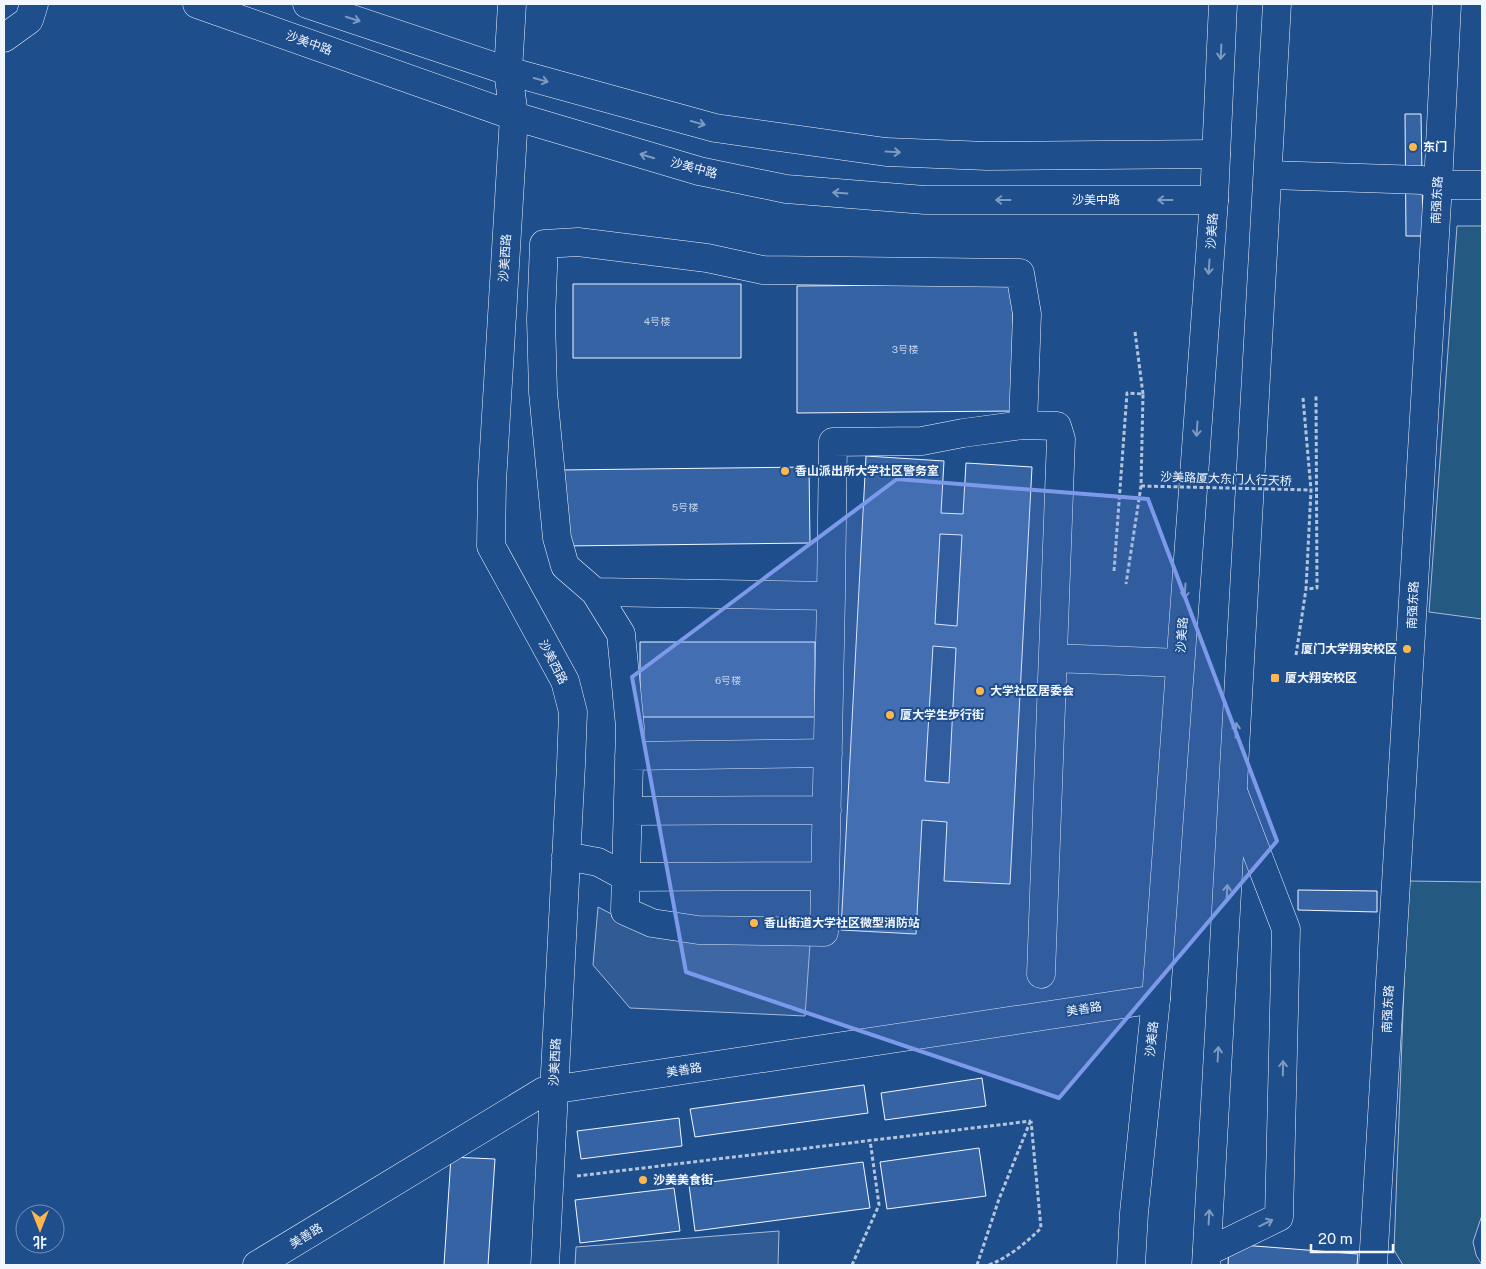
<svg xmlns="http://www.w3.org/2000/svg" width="1486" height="1269" viewBox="0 0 1486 1269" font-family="'Public Sans','Noto Sans SC',sans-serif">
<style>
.green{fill:#245a82;stroke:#a8bbd7}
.parking{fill:#305b95;stroke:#a8bbd7}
.building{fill:#3563a3;stroke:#f2f6ff;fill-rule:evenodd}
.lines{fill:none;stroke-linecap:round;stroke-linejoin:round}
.minor-casing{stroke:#f2f6ff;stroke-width:29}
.major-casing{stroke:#f2f6ff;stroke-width:29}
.path{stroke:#b3c4dc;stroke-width:3;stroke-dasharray:4 2.5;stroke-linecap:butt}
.minor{stroke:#1f4e8c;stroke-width:28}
.major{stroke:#1f4e8c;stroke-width:28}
.path-bridge{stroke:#b3c4dc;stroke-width:3;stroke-dasharray:4 2.5;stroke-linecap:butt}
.oneway{stroke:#7e9ac0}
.marked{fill:#7d9aea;fill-opacity:0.2;stroke:#7d9aea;stroke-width:4;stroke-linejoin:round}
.poi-dot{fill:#ffb74d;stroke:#1f4e8c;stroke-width:2}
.labels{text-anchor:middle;stroke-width:4;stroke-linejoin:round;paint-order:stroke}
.number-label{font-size:10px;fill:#c3d1e8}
.street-label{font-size:12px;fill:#f2f6ff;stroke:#1f4e8c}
.poi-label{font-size:12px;font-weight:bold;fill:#f2f6ff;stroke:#1f4e8c;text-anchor:start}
</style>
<rect width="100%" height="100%" fill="#1f4e8c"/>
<path class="green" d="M1457,226H1482V619L1429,612Z
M1408,881L1482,882V1215L1473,1242L1476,1255L1482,1265H1403L1394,1250Z"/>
<path class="parking" d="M598,907L650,934L810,944L805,1016L630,1008L593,965Z
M779,1231L778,1265H575L576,1247Z"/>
<path class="building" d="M1405,114H1421L1423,236H1406Z
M573,284H741V358H573Z
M1013,284V411L797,413V286Z
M866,456L944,461L941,513L963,514L966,463L1032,467L1010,884L944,881L947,822L922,820L916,934L841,930ZM940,534L962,535L957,626L935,624ZM933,646L956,648L949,783L925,781Z
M809,467L810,543L562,546L560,470Z
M640,642H815V717H640Z
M1298,890L1377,891V912L1298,910Z
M982,1078L986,1106L885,1120L881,1093Z
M864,1085L868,1113L695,1137L690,1109Z
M679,1118L682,1146L581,1159L577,1131Z
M979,1148L986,1196L887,1209L880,1162Z
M451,1157L495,1159L488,1265H444Z
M863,1162L870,1208L695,1231L689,1185Z
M674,1188L680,1231L580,1243L575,1200Z
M1229,1244L1358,1254L1357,1265H1228Z"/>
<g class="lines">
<g class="minor-casing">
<path id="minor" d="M197,4L514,116L699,171L786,189L925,200H1214
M307,4L508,71L715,128L886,152L987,156L1216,154
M512,4L508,71L514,116L492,482L491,546L565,681L573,712L571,765L545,1265
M4,38L29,20L34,4
M1268,175L1422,180L1438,185H1482
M1023,425L1027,314L1020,273L763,270L707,258L578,242L544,244L541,319L543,392L557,538L565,566L595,592L621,634L630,727L625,911L652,923L698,930L824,932L831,596L833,442L922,441L963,433L1023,425L1057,426L1061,439L1041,974
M595,592L831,596
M1053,658L1180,663
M629,756L828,753
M628,811L827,810
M566,856L598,862L626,877L825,876
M1207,1252L1279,1217L1286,929L1233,791
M257,1265L544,1091L1156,999
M1373,1265L1438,185L1447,4"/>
</g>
<g class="major-casing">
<path id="major" d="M1131,1265L1134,1213L1156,999L1214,200L1223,4
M1206,1265L1277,4"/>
</g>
<path class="path" d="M1135,332L1143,394
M1303,398L1311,490L1306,589L1317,588L1316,394
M1114,571L1127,393L1143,394L1141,486L1126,584
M1296,655L1306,589
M577,1176L1031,1121
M852,1265L879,1205L870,1140
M977,1265L999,1199L1030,1122
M989,1265C1009,1257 1026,1243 1041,1228L1031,1121"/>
<use href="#minor" class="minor"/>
<use href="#major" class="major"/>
<path class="path-bridge" d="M1141,486L1311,490"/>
</g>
<defs><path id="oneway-shaft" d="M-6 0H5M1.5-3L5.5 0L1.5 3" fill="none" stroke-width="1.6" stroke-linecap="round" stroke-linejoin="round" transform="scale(1.25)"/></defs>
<g class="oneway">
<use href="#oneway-shaft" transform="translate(353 19) rotate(18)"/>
<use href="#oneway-shaft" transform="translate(1221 52) rotate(93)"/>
<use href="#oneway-shaft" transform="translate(541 80) rotate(15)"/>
<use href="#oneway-shaft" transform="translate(698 123) rotate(15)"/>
<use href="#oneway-shaft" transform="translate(893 152) rotate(3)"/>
<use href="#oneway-shaft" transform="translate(647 156) rotate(-163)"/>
<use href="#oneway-shaft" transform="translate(840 193) rotate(-176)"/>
<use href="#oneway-shaft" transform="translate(1003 200) rotate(180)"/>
<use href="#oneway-shaft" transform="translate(1165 200) rotate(180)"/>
<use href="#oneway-shaft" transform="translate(1209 267) rotate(94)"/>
<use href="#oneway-shaft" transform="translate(1197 429) rotate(94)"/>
<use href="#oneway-shaft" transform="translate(1185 591) rotate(94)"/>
<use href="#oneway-shaft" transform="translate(1236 730) rotate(-87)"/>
<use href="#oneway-shaft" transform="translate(1227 892) rotate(-87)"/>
<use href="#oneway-shaft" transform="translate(1218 1054) rotate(-87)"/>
<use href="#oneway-shaft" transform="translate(1283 1068) rotate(-89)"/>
<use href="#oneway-shaft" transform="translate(1209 1217) rotate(-87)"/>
<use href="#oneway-shaft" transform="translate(1266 1223) rotate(-26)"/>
</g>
<path class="marked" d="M897,479L1148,499L1277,841L1059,1098L686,972L632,677Z"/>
<g class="poi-dot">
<circle cx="1413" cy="147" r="5"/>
<circle cx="785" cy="471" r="5"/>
<circle cx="1407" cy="649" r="5"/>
<rect x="1270" y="673" width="10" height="10" rx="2.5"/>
<circle cx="980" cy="691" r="5"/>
<circle cx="890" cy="715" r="5"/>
<circle cx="754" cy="923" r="5"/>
<circle cx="643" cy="1180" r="5"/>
</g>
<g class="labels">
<g class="number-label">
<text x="657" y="325">4号楼</text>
<text x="905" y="353">3号楼</text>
<text x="685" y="511">5号楼</text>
<text x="728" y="684">6号楼</text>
</g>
<g class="street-label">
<text transform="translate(309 43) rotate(20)" y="4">沙美中路</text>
<text transform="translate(694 168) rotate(15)" y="4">沙美中路</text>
<text x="1096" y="204">沙美中路</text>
<text transform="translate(1437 200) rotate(-87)" y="4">南强东路</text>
<text transform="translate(1212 231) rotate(-86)" y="4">沙美路</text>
<text transform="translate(505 258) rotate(-86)" y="4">沙美西路</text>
<text transform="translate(1226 479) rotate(2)" y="4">沙美路厦大东门人行天桥</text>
<text transform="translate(1413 605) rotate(-87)" y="4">南强东路</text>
<text transform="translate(1182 635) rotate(-86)" y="4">沙美路</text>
<text transform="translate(553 662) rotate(63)" y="4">沙美西路</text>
<text transform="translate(1084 1009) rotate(-9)" y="4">美善路</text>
<text transform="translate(1388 1009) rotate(-87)" y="4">南强东路</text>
<text transform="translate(1152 1039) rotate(-84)" y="4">沙美路</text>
<text transform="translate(555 1062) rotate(-87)" y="4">沙美西路</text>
<text transform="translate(684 1070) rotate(-9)" y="4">美善路</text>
<text transform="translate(306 1236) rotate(-31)" y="4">美善路</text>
</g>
<g class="poi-label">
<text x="1423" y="151">东门</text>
<text x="795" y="475">香山派出所大学社区警务室</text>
<text x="1397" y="653" text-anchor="end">厦门大学翔安校区</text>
<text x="1285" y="682">厦大翔安校区</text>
<text x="990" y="695">大学社区居委会</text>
<text x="900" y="719">厦大学生步行街</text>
<text x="764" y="927">香山街道大学社区微型消防站</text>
<text x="653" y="1184">沙美美食街</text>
</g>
</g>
<rect width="1486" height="1269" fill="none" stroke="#f2f6ff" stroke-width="10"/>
<g transform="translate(40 1229) rotate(180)"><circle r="24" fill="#1f4e8c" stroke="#7391ba"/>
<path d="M0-4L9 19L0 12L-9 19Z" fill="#ffb74d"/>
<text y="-8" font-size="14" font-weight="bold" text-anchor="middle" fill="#f2f6ff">北</text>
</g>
<path d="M1311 1244v8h82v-8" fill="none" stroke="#f2f6ff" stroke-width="2.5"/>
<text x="1318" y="1244" font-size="15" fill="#f2f6ff" stroke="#1f4e8c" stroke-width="4" paint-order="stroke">20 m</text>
</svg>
